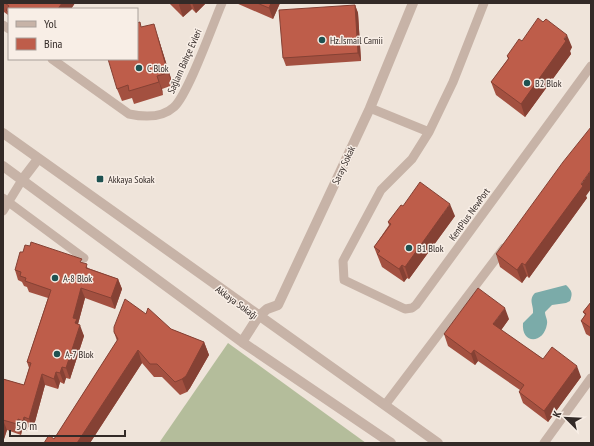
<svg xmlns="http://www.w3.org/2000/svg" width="594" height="446" viewBox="0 0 594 446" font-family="'PT Sans Narrow',sans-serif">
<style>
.grass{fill:#b4bd9b}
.water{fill:#7baba9}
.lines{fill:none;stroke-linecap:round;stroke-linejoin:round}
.service{stroke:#c7b3a7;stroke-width:9}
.minor{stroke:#c7b3a7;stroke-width:10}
.tertiary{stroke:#c7b3a7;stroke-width:10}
.wall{fill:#a35040}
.shaded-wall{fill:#854134}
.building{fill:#be5d4a;stroke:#854134}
.poi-dot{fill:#1f5251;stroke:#f8eee6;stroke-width:1.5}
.labels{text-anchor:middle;stroke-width:3;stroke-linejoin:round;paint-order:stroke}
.poi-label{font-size:10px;fill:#332a27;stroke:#f8eee6;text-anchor:start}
.street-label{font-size:10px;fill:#332a27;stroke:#f8eee6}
</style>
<rect width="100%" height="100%" fill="#efe4da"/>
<path class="grass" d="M228,343L366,443H159Z"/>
<path class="water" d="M566,285C572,291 573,293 570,301L566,303L552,305L545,312C545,316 548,320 547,324C544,344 521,345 523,323L533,313C534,305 528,300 535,293Z"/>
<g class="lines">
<path class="service" d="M3,25L9,29
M52,59L129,114C143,117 162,118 174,107C188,95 213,24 222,3
M370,108L429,132L453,82L484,3
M429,132L412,159L381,190L343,261L344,280L405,309L412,308L416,305L591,66
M3,198L84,258
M3,211L22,180
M385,405L504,248
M544,443L591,378"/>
<path class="minor" d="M22,180L38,159
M258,317L267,309L278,305L370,108L413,3"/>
<path class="tertiary" d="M3,133L438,443
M3,166L242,342L391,443
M242,342L258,317"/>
</g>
<path class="wall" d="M3,3H75L71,9H9V17L8,15L4,12Z
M169,3H206L196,13L192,9L183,17Z
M236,3H280L273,19Z
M355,5L358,13L361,61L286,66L283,58Z
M142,27L158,37L173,85L162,89L163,95L134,104L132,98L122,101L117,89Z
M522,41L572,47L570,51L571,54L525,117L496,95L491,82L508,59L507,56Z
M586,196L587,198L529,278L527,276L522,283L500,267L496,254Z
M403,206L455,216L409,279L407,278L404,282L382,267L374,247L389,225L388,222Z
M83,263L88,268L118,279L122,289L115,309L85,298L78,324L84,336L70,379L66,378L64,384L60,382L58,389L45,385L33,429L28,427L26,431L22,430L21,435L7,430L3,442V379L24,385L29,368L27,362L48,298L29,292L27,287L24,286L22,282L18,280L15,270Z
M591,302V337L586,334L581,321L585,315L583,312Z
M146,314L171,329L204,342L209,355L190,388L187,392L180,395L162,377H154L142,363L90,443H44L54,439L117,341L114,332Z
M509,319L501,330L543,359L581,377L548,422L523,403L519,392L520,390L478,361L475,365L448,346L444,334Z"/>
<path class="shaded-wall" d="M62,3H75L71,9H58Z
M180,3H190L192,9L183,17L179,5Z
M192,3H206L196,13Z
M271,3H280L273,19L269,8Z
M355,5L358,13L361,61L358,53Z
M154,24L158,37L173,85L168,73Z
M567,35L572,47L570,51L571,54L525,117L521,104Z
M157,76L162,89L163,95L159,82Z
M591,170V189L586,196L587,198L529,278L525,265Z
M450,204L455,216L409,279L405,267Z
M522,263L527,276L522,283L517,270Z
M402,265L407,278L404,282L399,269Z
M118,279L122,289L115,309L111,298Z
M81,288L85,298L78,324L80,327V325L84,336L70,379L66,368L73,318Z
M505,308L509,319L497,336L493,324Z
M204,342L209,355L190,388L187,392L182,379Z
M138,350L142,363L90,443H77Z
M474,350L478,361L475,365L471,354Z
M577,366L581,377L548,422L544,411Z
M62,367L66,378L64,384L60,373Z
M56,372L60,382L58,389L54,379Z
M42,374L45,385L33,429L29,419Z
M24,417L28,427L26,431L23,421Z
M18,419L22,430L21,435L17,424Z
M3,420L7,430L3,442Z"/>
<path class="building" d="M5,3H62L58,9H9V13L6,10L9,6Z
M257,3H271L269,8Z
M355,5L358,53L283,58L279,10Z
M538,18L543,22L546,19L567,35L564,39L566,41L521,104L491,82L509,58L507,56L519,39L522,41Z
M140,22L141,27L154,24L168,73L157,76L159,82L129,91L128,85L117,89L108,59H137V23Z
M591,127V170L581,184L583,186L525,265L522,263L517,270L496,254L563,162Z
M420,182L450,204L405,267L402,265L399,269L377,254L380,251L374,247L391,224L388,222L401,205L403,206Z
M31,242L82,259L80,262L87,264L86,268L118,279L111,298L81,288L73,318L77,319L75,323L80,325L66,368L62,367L60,373L56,372L54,379L42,374L29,419L24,417L23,421L18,419L17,424L3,420V379L24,385L31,363L27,362L51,290L25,281L26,278L20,276L21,272L15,270L20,252H23L25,245L30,246Z
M478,288L505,308L493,324L543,359L552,347L577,366L544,411L519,392L524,385L474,350L471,354L444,334Z
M125,299L146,314L148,308L171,329L204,342L186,376L182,379L175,382L157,364H150L138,350L77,443H44L49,435L54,439L118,339L114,332V327Z
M591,302V328L581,321L586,314L583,312Z"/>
<g class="poi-dot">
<circle cx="322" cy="40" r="4"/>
<circle cx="139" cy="68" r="4"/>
<circle cx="527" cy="83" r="4"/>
<rect x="96" y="175" width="8" height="8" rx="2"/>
<circle cx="409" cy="248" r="4"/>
<circle cx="55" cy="278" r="4"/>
<circle cx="57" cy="354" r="4"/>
</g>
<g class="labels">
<g class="poi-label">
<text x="330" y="44">Hz.İsmail Camii</text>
<text x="147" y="72">C Blok</text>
<text x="535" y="87">B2 Blok</text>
<text x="108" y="183">Akkaya Sokak</text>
<text x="417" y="252">B1 Blok</text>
<text x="63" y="282">A-8 Blok</text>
<text x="65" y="358">A-7 Blok</text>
</g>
<g class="street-label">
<text transform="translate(184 61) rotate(-66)" y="4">Sağlam Bahçe Evleri</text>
<text transform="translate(343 165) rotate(-65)" y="4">Saray Sokak</text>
<text transform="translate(469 214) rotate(-54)" y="4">KentPlus NewPort</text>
<text transform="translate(237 302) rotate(36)" y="4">Akkaya Sokağı</text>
</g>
</g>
<rect width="594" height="446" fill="none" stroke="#332a27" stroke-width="8"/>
<rect x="8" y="8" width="130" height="52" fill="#f8eee6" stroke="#a9a09a"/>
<rect x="16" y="21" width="20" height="6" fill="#c7b3a7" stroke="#a9a09a"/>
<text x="44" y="28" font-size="12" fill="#332a27">Yol</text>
<rect x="16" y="38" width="20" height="12" fill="#be5d4a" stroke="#a9a09a"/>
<text x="44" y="48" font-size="12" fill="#332a27">Bina</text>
<g transform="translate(566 418) rotate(294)" stroke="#f8eee6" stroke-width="3" paint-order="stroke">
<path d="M0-3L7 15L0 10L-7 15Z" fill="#332a27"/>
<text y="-6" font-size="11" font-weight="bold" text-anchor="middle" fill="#332a27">K</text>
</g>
<path d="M10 430v6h115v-6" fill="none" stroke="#332a27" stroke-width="2"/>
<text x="16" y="430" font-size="12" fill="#332a27" stroke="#f8eee6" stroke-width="3" paint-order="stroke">50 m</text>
</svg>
